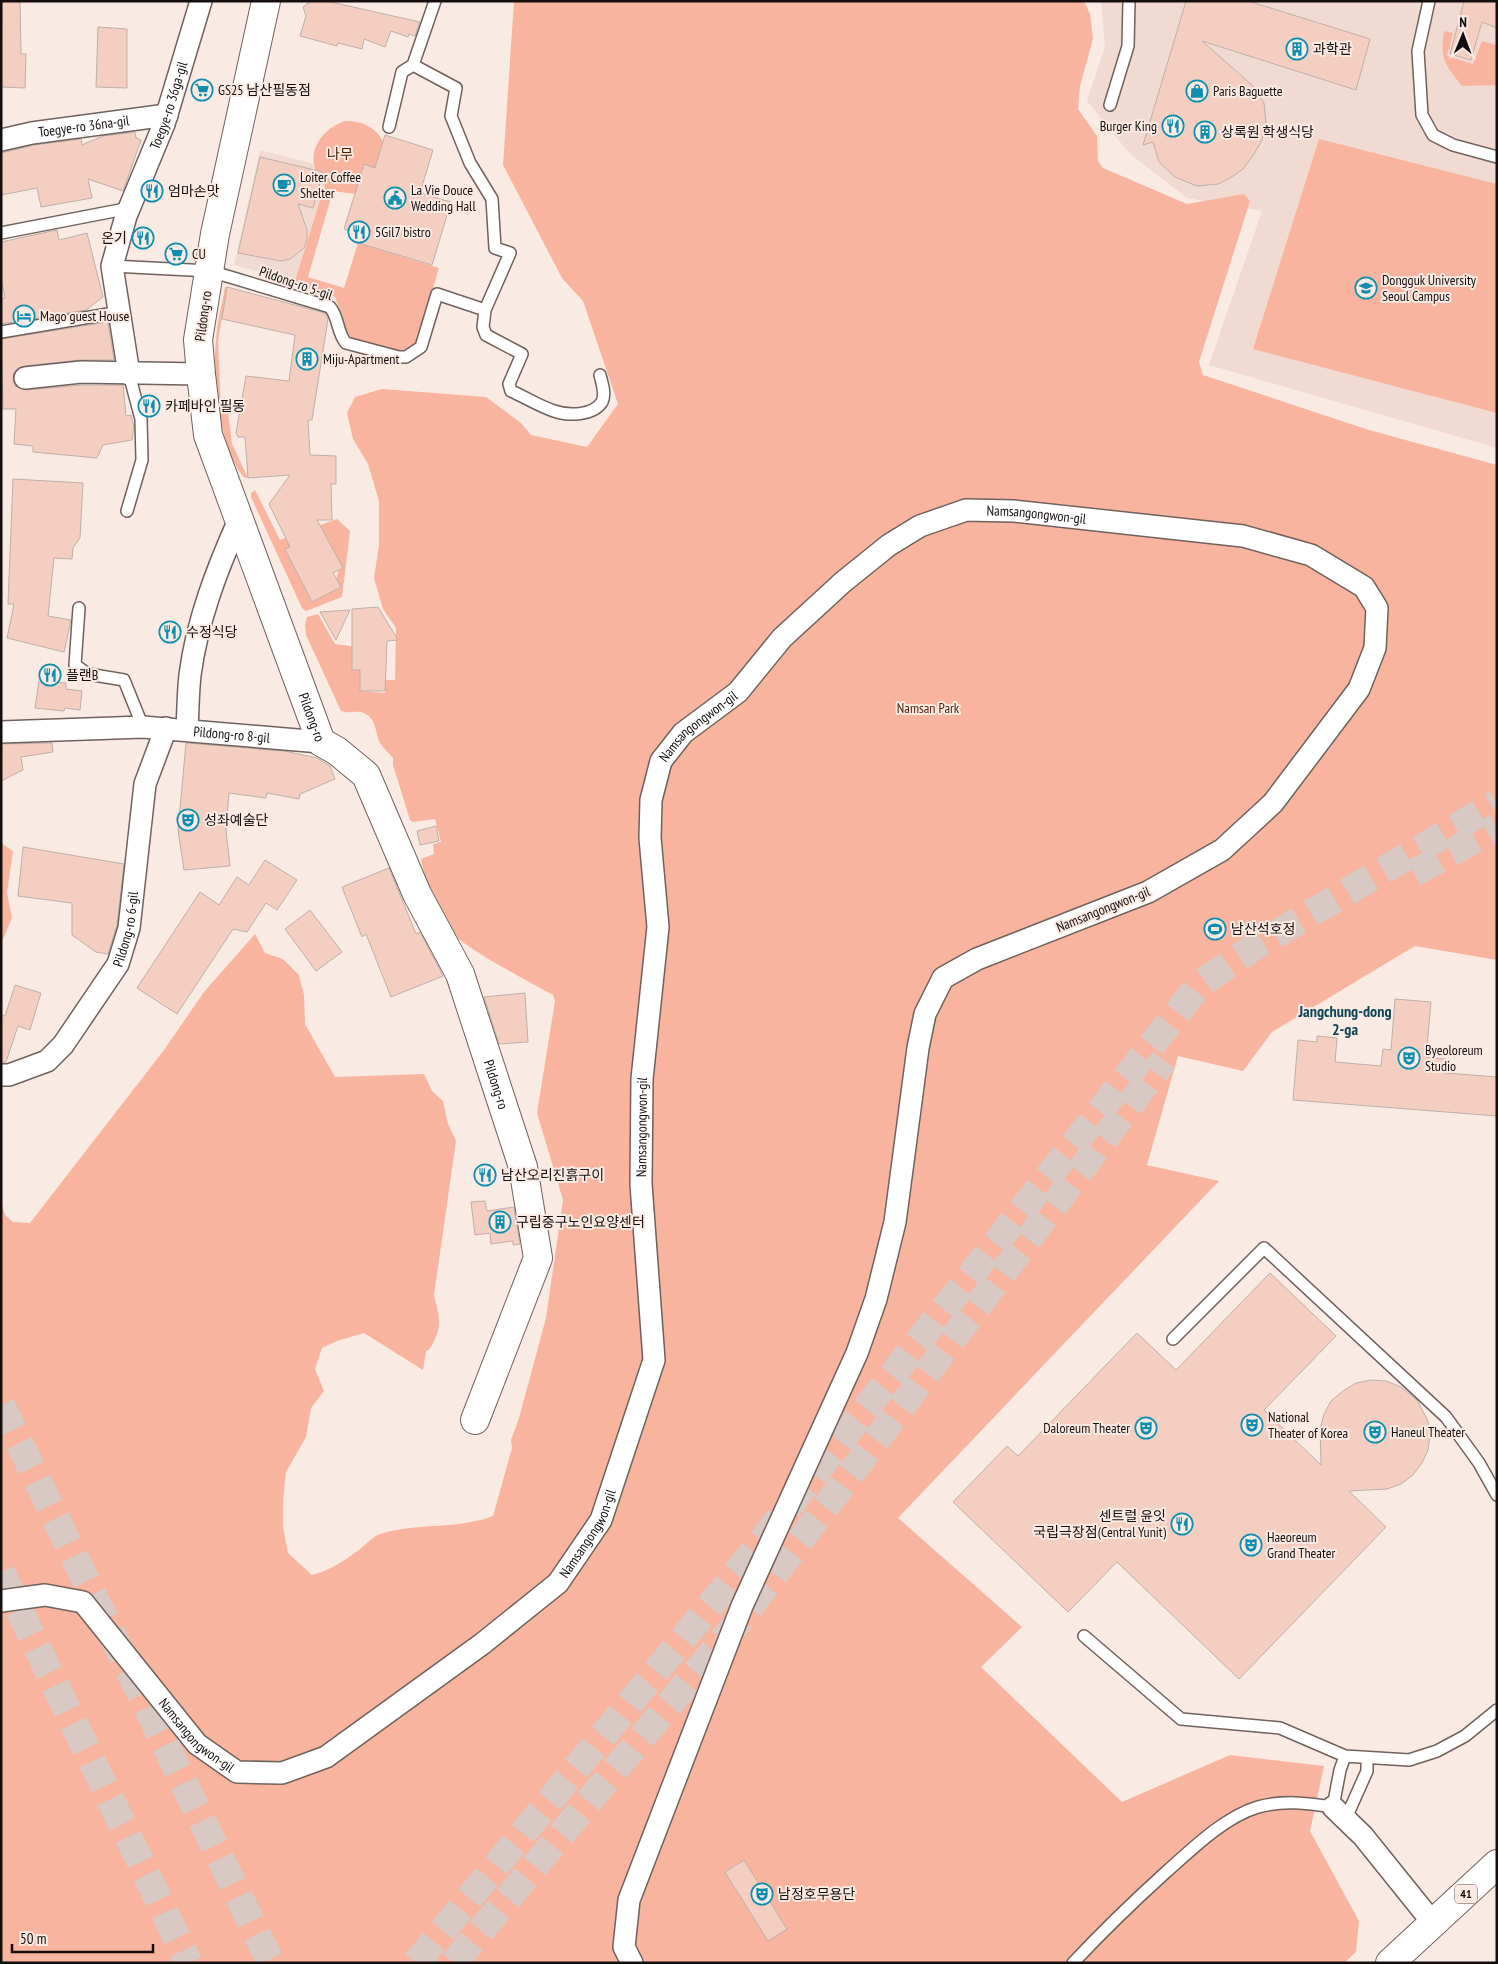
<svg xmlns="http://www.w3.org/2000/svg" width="1498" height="1964" viewBox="0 0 1498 1964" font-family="'PT Sans Narrow','Noto Sans KR',sans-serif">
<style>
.built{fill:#f1dad2}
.green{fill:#f8b49e;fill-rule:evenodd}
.building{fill:#f4cec1;stroke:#beafaa}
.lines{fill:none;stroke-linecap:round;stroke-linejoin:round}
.secondary-tunnel{stroke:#d8c9c4;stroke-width:28;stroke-dasharray:28 14;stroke-linecap:butt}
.primary-tunnel{stroke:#d8c9c4;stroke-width:28;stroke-dasharray:28 14;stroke-linecap:butt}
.lane-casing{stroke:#6f615c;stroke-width:14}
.street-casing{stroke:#6f615c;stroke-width:24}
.secondary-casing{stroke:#6f615c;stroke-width:30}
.primary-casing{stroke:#6f615c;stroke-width:30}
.lane{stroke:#fff;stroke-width:11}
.street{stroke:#fff;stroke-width:21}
.secondary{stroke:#fff;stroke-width:28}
.primary{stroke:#fff;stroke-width:28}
.labels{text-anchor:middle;stroke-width:4;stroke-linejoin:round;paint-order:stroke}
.shield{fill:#faeae4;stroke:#59514e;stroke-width:1}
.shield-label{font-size:12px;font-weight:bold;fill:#140f0e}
.poi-label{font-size:14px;fill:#140f0e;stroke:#faeae4;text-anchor:start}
.street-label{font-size:14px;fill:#140f0e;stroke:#faeae4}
.park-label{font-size:14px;fill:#521a05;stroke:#faeae4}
.quarter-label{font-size:16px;font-weight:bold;fill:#0e4554;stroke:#faeae4}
</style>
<rect width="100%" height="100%" fill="#faeae4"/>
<path class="built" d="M1101,1H1497V448L1209,365L1262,211L1187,198L1130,154L1087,101L1105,47Z
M260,150L330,168L295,281L234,265Z"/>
<path class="green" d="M514,1H1084L1090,14L1093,39L1080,86L1078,109L1097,136L1098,161L1103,168L1187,204L1244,194L1250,201L1199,362L1203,375L1369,430L1497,465V960L1415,946L1272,1032L1243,1071L1178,1056L1147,1165L1219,1181L898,1518L1022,1627L981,1667L1122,1802L1230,1755L1324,1766L1310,1831L1359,1921L1356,1952L1344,1963H1V1201L5,1215L13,1222L30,1223L164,1050L204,992L255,934L265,953L283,959L299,975L304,995L305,1024L335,1077L424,1074L432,1091L443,1101L448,1124L456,1141L434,1295C440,1319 443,1328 429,1350L426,1351L423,1370L364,1333L337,1341L322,1348L315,1369L324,1391L311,1408L306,1437L286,1472L283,1499V1528L288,1553L312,1575C328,1571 343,1562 356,1552C364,1547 371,1537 380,1534C418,1522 457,1530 493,1516L512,1448L511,1440L519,1418L546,1318L563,1200L537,1113L555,1001L553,995C532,983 465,949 452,932C437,911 426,885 421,859L434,854L433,844L441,842L435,819L413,822L410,820L393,765V758C389,753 383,748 380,743C375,733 377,719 364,713C356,710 349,714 341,711L306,635L305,625L307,617L318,614L335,644L358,647L352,670H360V691L385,693V680H395L396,628L383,609L374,578L379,545V501L368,464L353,439L347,413L355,397L382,389L486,397L521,423L531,435L587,447L618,404L583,301L562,278L503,165Z
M1444,31L1453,33L1447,56L1473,64L1482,41L1497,45V85L1462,86C1444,62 1440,61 1444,31Z
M345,121C362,121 374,126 383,141L375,168L364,165L355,194L333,191L308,277L344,288L358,243L439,268L416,346L399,354L357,343L348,334L335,297L300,286L295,281L325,184C301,160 318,130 345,121Z
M1319,139L1497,184V413L1253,349Z
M225,287H227L218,341L221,412L228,413L232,444L248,478H245C220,453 212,375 216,340C217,322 222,304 225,287Z
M255,490L280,540L337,519L350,531L342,597L306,611L302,608L251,497V493ZM323,531L343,568L339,570L336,579L340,587L312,602L285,549Z
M1,843L13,851L7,893L12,918L1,944Z"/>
<path class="building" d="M2,1H20L21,54H26L25,88L1,87Z
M311,1H326L420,22L415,36L409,34L408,37L391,31L385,47L364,39L362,49L338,43L337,46L300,36L306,16L303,7Z
M1186,1H1248L1370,39L1356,90L1202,41L1253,86L1264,103L1266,123L1262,140L1254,154L1243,169L1230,178L1218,184L1197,186L1175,177L1159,162L1153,142L1143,145Z
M1464,1H1497V28L1482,22L1471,60L1450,54Z
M98,27L127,29V88L96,87Z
M135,132L136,138L141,140L123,191L88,179L92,198L41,207L37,188L1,195V153L34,145L81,139L82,145L103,136Z
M385,135L433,150L420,193L451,202L432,265L358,243L361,234L344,229L364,164L375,168Z
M260,157L323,172L313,208L298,204L307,230V239L304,248L290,259L281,261L238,253Z
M57,230L59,240L87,233L103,297L86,310L1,324V299L5,298L1,279V242Z
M227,287L325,313L328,319L312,420H308L310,455L336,456V484H331L332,520H317L343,568L333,573L341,587L312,602L285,549L290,547L269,504L290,475L248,478L245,437H238L236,433L246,376L289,381L295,335L222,319Z
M108,322L114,360H80L24,366L14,373L13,380L15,386L26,390L82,385H123L126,416L131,415L134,427L132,440L103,445L97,458L33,452V446L14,444L16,409H3L1,339Z
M13,479L83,483L80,538L73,548L72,559L54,558L48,616L71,620L64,652L7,638L14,604H8Z
M378,607L398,640L387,641L385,691H360V670H352V609Z
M350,610L336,640L320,612Z
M39,681L66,683V689L82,691L80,710L65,708L64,711L35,708Z
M52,743L53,752L21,757L23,770L1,781V744Z
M186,743L284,751L317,758L330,766L335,779L300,794L299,799L267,793L266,798L229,793L226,830L230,866L184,870L178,830Z
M436,826L439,841L420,845L417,831Z
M23,847L124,864L117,925L108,954L96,952L72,935V903L18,896Z
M265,860L297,880L277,910L266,903L247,932L233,929L177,1014L137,988L200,892L219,905L237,877L249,885Z
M389,868L416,934L420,932L443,976L391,997L366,934L362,937L342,887Z
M310,910L342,952L316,971L285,929Z
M15,985L41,993L30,1030L18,1026L6,1062H1V1015L5,1016Z
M525,993L528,1042L499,1044L484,997Z
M1395,999L1431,1002L1426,1057L1446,1059L1445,1073L1497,1077V1116L1293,1100L1298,1040L1317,1042V1036L1337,1038L1335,1062L1381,1066L1383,1049L1391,1050Z
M485,1201L487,1211L514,1207L520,1244L513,1245V1241L491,1244L490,1233L475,1235L471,1202Z
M1270,1273L1336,1336L1264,1410L1321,1465L1320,1429L1324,1414L1331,1401L1343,1391L1356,1383L1371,1380L1386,1381L1401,1387L1417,1400L1428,1421L1430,1435L1428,1450L1422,1463L1413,1475L1401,1484L1387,1489L1349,1491L1386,1527L1239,1679L1117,1562L1068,1612L953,1502L1007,1446L1018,1456L1137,1333L1176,1370Z
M744,1860L787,1929L768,1941L725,1872Z"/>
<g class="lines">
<path class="secondary-tunnel" d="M1414,873L1497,827
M416,1963L723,1590L1199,985L1254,947L1497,803
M454,1963L743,1616L1164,1060"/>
<path class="primary-tunnel" d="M1,1405L271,1963
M1,1572L189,1963"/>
<g class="lane-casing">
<path id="lane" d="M1429,1L1418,51L1422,115L1433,135L1453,145L1497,157
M413,65L435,1
M1110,105L1128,46L1129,1
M389,127L402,72L413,65L456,88L451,116L470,163L492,199L495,248L510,253L485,310
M1,233L130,208
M112,266L210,271L330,307C339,318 337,333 346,343L399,357H406L421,347L437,294L485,310L483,327L486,335L522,354L509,384L511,391C525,397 539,406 554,411C568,416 593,416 602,402C606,394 602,383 600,375
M1,332L120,312
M127,511L142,460L141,419L129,374
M79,608L75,665L88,674L124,680L143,727
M1173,1339L1264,1248L1446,1417L1479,1463L1497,1495
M1084,1636L1181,1719L1280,1728L1345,1756L1409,1760L1437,1751L1465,1736L1497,1710
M1346,1818L1367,1771V1759
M1073,1963C1103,1931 1133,1902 1165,1873C1191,1850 1224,1817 1258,1807C1283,1800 1307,1803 1333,1807L1340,1770L1345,1756"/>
</g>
<g class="street-casing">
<g id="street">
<path id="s1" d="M1,140L32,133L167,115"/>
<path id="s2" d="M129,374L112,266L126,216L164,124L201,1"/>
<path d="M25,378L81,372L201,374"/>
<path d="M187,729C188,711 188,693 190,675C197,621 217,569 239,520"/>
<path id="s3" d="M1,732L143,727L321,742"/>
<path id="s4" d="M1,1075H9L47,1061L63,1045L118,964L129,928L145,784L166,728"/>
<path id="s5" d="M1,1601L45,1595L83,1602L197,1744L237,1772L282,1773L326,1757L482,1644L558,1583L601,1520L654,1360L641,1184L642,1079L658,927L650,838L651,800L661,761L683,733L738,692L782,638L843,582L889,545L920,526L966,510L1014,511L1243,536L1311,555L1364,587L1377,608L1375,648L1359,689L1273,803L1222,850L1148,892L977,959L943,978L925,1014L918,1048L895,1222L876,1299L857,1353L742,1606L629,1900L624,1947L632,1963"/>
<path d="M1333,1807L1363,1836L1433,1923"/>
</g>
</g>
<g class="secondary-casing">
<g id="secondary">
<path id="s6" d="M266,1L215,234L198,340L201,374L208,435L321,742L337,751L366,775L417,894L460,974L523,1167L538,1258L475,1420"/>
</g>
</g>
<g class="primary-casing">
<path id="primary" d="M1390,1963L1497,1864"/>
</g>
<use href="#lane" class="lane"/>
<use href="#street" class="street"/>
<use href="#secondary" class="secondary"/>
<use href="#primary" class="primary"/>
</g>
<defs>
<g id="building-ring" transform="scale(1.125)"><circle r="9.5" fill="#faeae4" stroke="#0d8eae" stroke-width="1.5"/><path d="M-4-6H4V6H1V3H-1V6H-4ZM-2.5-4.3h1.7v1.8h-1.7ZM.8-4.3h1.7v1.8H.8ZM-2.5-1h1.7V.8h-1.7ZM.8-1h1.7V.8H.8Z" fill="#0d8eae"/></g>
<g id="supermarket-ring" transform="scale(1.125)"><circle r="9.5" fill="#faeae4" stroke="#0d8eae" stroke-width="1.5"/><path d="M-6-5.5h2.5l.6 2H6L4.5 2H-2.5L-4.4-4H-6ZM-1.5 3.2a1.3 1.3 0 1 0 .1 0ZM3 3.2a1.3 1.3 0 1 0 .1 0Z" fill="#0d8eae"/></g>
<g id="shop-ring" transform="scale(1.125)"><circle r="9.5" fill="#faeae4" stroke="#0d8eae" stroke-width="1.5"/><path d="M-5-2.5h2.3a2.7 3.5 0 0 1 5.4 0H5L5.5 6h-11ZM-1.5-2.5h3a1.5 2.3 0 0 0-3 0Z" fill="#0d8eae"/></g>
<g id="restaurant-ring" transform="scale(1.125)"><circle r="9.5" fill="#faeae4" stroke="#0d8eae" stroke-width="1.5"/><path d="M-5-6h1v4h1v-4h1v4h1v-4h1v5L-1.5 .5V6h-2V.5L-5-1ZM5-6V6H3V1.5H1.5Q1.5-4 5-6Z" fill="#0d8eae"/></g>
<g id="cafe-ring" transform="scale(1.125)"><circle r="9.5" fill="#faeae4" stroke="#0d8eae" stroke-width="1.5"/><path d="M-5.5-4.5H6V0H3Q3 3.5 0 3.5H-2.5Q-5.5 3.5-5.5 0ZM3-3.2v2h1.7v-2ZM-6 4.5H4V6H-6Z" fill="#0d8eae"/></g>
<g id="civic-ring" transform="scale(1.125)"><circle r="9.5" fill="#faeae4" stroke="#0d8eae" stroke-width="1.5"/><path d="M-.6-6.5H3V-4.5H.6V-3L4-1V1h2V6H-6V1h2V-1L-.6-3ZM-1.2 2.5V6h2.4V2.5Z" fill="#0d8eae"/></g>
<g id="university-ring" transform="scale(1.125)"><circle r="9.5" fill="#faeae4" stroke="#0d8eae" stroke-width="1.5"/><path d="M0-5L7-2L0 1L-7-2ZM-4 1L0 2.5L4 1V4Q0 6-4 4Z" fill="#0d8eae"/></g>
<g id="hotel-ring" transform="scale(1.125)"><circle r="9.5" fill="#faeae4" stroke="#0d8eae" stroke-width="1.5"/><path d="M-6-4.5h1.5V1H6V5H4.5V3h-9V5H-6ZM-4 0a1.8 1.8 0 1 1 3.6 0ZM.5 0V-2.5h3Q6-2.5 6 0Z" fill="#0d8eae"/></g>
<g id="theatre-ring" transform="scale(1.125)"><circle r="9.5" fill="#faeae4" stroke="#0d8eae" stroke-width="1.5"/><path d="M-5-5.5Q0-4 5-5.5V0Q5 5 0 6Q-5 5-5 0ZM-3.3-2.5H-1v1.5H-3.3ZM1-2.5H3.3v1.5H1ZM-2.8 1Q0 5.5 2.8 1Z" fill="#0d8eae"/></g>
<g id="stadium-ring" transform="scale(1.125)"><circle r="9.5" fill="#faeae4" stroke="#0d8eae" stroke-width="1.5"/><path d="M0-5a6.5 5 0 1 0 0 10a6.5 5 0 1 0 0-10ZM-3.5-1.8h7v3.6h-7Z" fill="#0d8eae"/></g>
</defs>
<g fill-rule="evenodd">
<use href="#building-ring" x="1297" y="49"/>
<use href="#supermarket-ring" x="202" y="90"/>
<use href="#shop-ring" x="1197" y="91"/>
<use href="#restaurant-ring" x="1173" y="126"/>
<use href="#building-ring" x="1205" y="132"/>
<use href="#cafe-ring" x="284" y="185"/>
<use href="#restaurant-ring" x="152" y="191"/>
<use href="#civic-ring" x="395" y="198"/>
<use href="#restaurant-ring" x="359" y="232"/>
<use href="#restaurant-ring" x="143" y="238"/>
<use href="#supermarket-ring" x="176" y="254"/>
<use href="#university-ring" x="1366" y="288"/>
<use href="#hotel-ring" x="24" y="316"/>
<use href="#building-ring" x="307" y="359"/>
<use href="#restaurant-ring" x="149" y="406"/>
<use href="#restaurant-ring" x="170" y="632"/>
<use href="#restaurant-ring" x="50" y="675"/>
<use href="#theatre-ring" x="188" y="820"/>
<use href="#stadium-ring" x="1215" y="929"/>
<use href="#theatre-ring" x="1409" y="1058"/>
<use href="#restaurant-ring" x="485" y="1175"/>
<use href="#building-ring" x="500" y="1222"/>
<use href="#theatre-ring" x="1252" y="1425"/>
<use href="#theatre-ring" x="1146" y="1428"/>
<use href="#theatre-ring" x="1375" y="1432"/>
<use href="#restaurant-ring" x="1182" y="1524"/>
<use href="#theatre-ring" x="1251" y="1545"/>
<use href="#theatre-ring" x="762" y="1894"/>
</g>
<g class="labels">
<rect class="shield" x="1455" y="1884.5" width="22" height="19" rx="4"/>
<g class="shield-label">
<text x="1466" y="1898">41</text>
</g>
<g class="poi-label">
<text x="1313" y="54">과학관</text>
<text x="218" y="95">GS25 남산필동점</text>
<text x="1213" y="96">Paris Baguette</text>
<text x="1157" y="131" text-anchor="end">Burger King</text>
<text x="1221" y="137">상록원 학생식당</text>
<text x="300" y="182">Loiter Coffee<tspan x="300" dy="16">Shelter</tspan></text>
<text x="411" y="195">La Vie Douce<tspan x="411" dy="16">Wedding Hall</tspan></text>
<text x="168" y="196">엄마손맛</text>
<text x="375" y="237">5Gil7 bistro</text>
<text x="127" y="243" text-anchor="end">온기</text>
<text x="192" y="259">CU</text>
<text x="1382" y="285">Dongguk University<tspan x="1382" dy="16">Seoul Campus</tspan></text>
<text x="40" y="321">Mago guest House</text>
<text x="323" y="364">Miju-Apartment</text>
<text x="165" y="411">카페바인 필동</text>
<text x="186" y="637">수정식당</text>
<text x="66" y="680">플랜B</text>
<text x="204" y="825">성좌예술단</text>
<text x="1231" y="934">남산석호정</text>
<text x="1425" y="1055">Byeoloreum<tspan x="1425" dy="16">Studio</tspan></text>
<text x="501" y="1180">남산오리진흙구이</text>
<text x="516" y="1227">구립중구노인요양센터</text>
<text x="1268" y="1422">National<tspan x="1268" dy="16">Theater of Korea</tspan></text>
<text x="1130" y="1433" text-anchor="end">Daloreum Theater</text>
<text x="1391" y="1437">Haneul Theater</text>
<text x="1166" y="1521" text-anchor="end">센트럴 윤잇<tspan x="1166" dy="16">국립극장점(Central Yunit)</tspan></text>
<text x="1267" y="1542">Haeoreum<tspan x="1267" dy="16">Grand Theater</tspan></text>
<text x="778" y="1899">남정호무용단</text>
</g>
<g class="street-label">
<text dy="5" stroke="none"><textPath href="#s2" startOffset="280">Toegye-ro 36ga-gil</textPath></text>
<text dy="5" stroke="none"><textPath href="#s1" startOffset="84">Toegye-ro 36na-gil</textPath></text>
<text transform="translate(296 283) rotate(19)" y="5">Pildong-ro 5-gil</text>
<text transform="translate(203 316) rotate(-82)" y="5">Pildong-ro</text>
<text dy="5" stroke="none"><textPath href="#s5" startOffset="2014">Namsangongwon-gil</textPath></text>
<text dy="5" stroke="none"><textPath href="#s6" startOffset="742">Pildong-ro</textPath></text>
<text dy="5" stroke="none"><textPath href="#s5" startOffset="1594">Namsangongwon-gil</textPath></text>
<text dy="5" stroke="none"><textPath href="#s3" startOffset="231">Pildong-ro 8-gil</textPath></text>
<text transform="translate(1103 909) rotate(-22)" y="5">Namsangongwon-gil</text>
<text dy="5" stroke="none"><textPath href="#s4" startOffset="205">Pildong-ro 6-gil</textPath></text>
<text dy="5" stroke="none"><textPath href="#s6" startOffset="1161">Pildong-ro</textPath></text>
<text dy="5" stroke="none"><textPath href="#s5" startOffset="1174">Namsangongwon-gil</textPath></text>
<text dy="5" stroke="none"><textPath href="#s5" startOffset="754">Namsangongwon-gil</textPath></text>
<text dy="5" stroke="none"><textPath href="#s5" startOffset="259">Namsangongwon-gil</textPath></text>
</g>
<g class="park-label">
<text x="340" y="159">나무</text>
<text x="928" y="713">Namsan Park</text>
</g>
<g class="quarter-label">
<text x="1345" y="1017">Jangchung-dong<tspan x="1345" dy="18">2-ga</tspan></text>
</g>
</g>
<rect width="1498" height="1964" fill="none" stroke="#140f0e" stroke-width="5"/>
<g transform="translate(1463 35) rotate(1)" stroke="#faeae4" stroke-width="4" paint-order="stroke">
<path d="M0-4L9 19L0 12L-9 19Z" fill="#140f0e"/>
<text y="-8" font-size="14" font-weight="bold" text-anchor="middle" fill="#140f0e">N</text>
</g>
<path d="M12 1944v8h141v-8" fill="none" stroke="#140f0e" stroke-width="2.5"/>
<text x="20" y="1944" font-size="15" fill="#140f0e" stroke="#faeae4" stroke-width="4" paint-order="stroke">50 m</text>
</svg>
